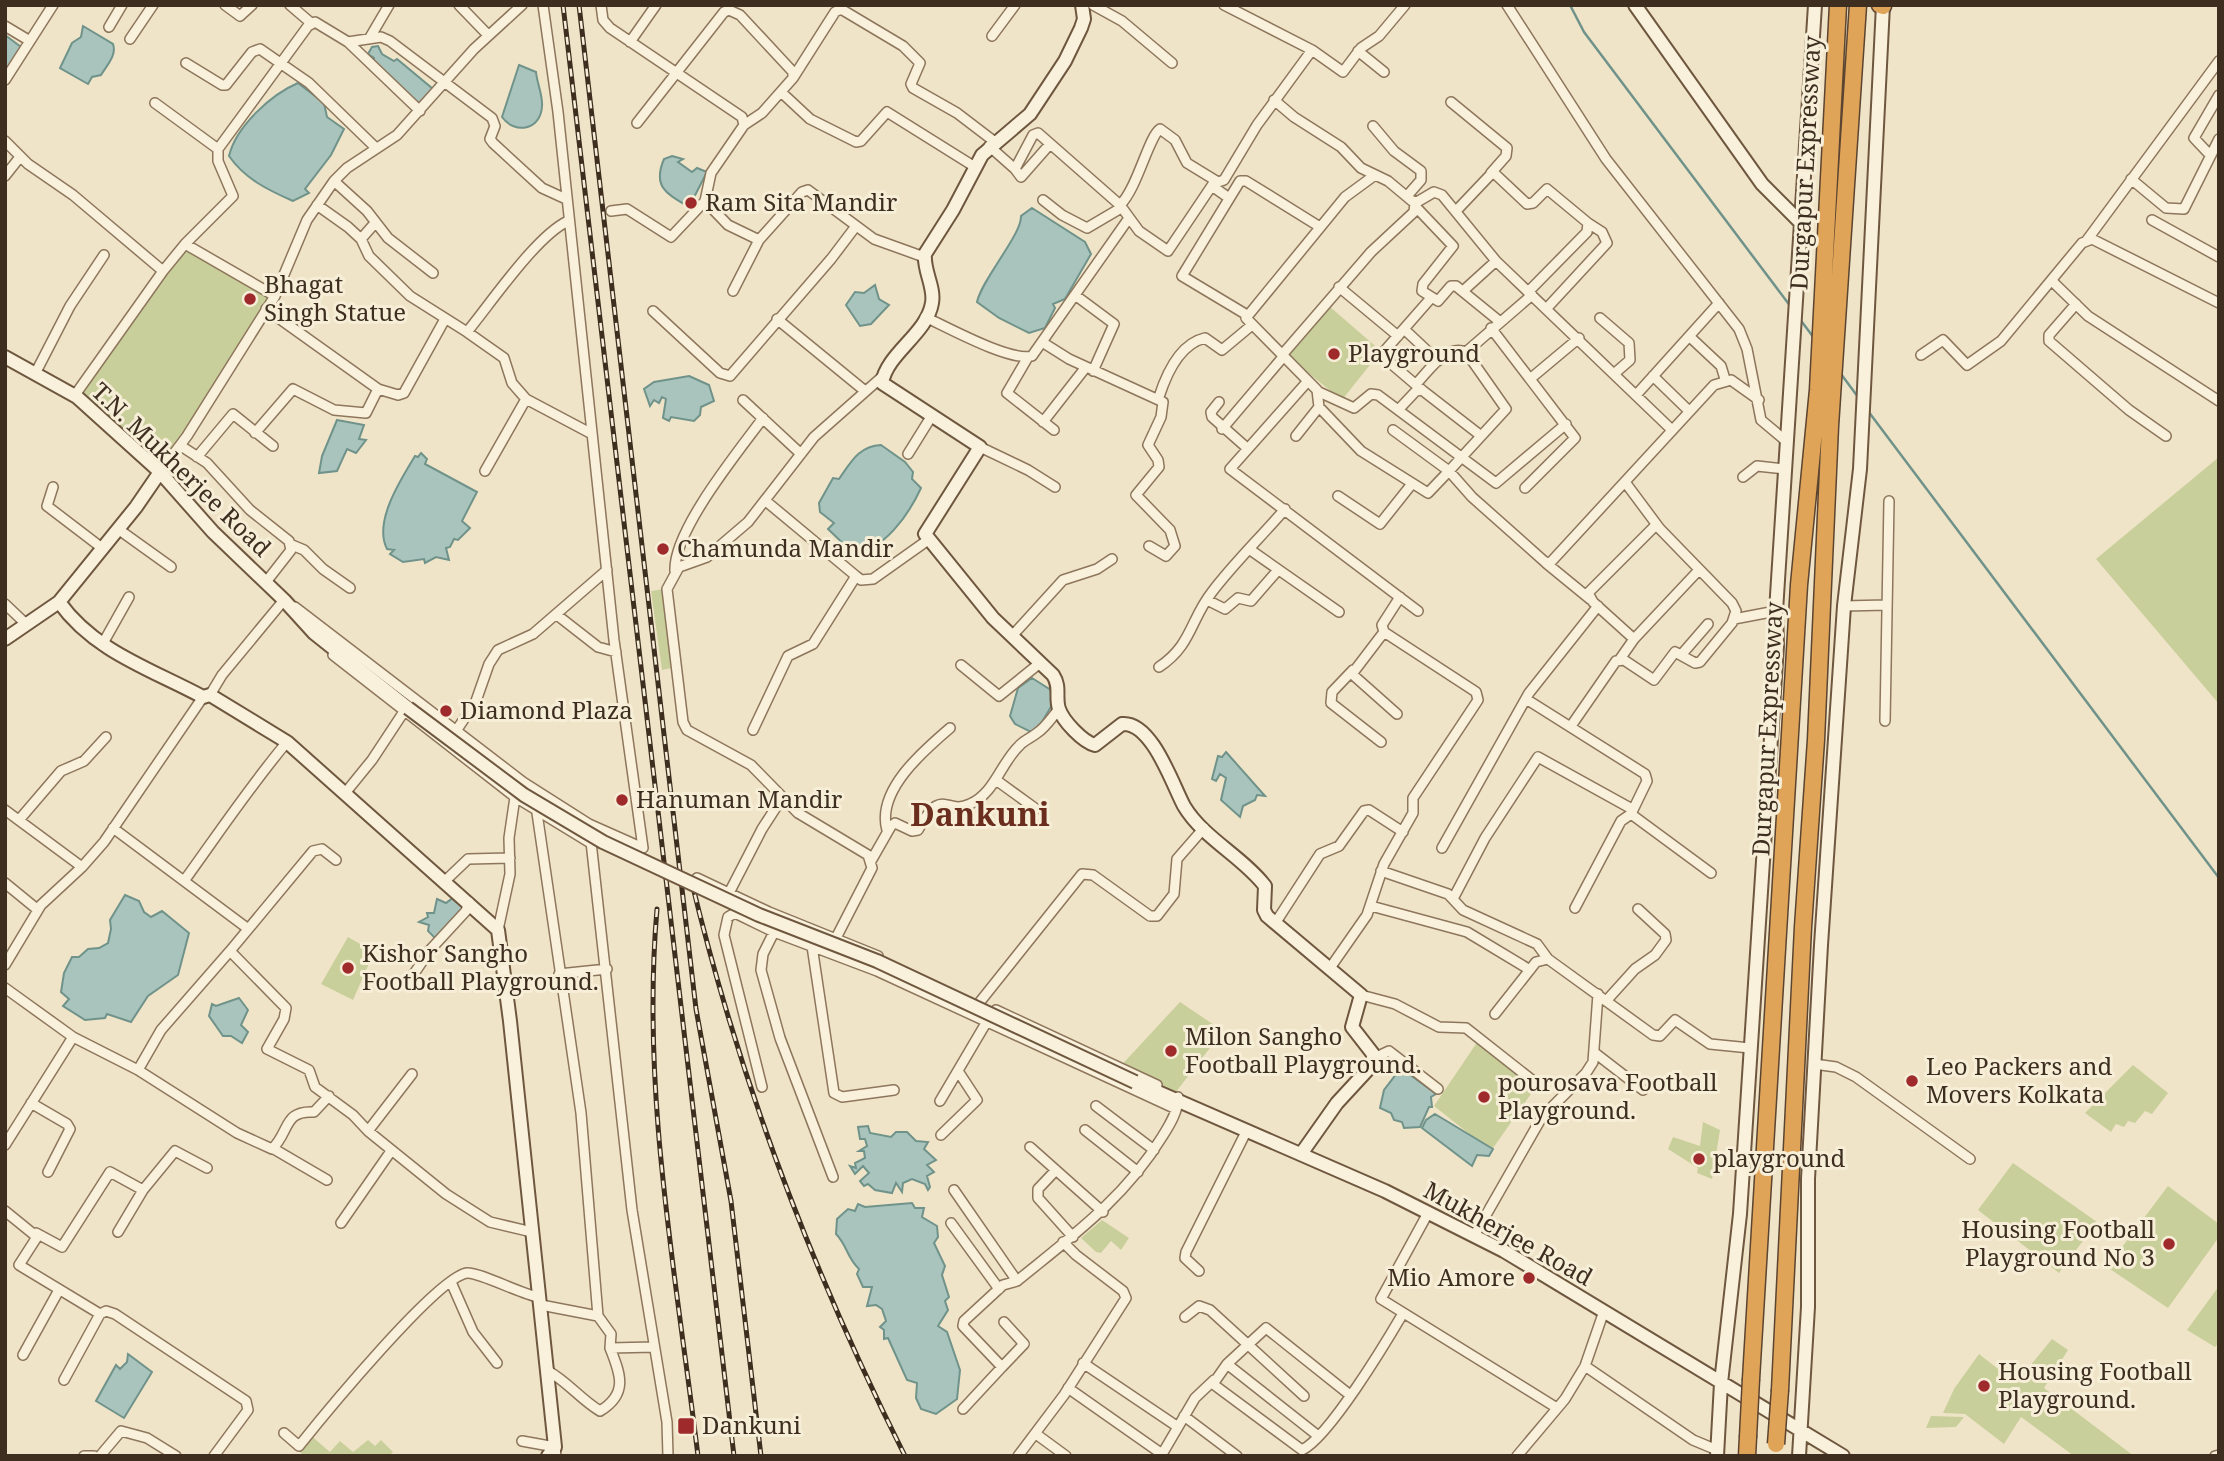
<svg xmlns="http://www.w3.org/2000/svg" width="2224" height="1461" viewBox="0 0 2224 1461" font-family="'Noto Serif',serif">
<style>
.green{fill:#c9cf9b}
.water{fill:#a9c4bc;stroke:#6f938a;stroke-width:2}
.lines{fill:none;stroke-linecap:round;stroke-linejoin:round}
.stream{stroke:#6f938a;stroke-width:2.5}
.street-casing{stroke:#8d765c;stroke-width:12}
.secondary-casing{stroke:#6f573f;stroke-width:16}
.highway-casing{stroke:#5b4430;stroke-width:19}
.street{stroke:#faf1dc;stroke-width:9}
.secondary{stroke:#faf1dc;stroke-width:12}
.highway{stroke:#e0a458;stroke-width:16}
.rail-casing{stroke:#3d2e20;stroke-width:5}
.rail{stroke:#f7eed8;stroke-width:2.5;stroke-dasharray:8;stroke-linecap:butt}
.secondary-bridge-casing{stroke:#6f573f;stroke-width:16;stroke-linecap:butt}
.highway-bridge-casing{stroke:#5b4430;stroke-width:19;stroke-linecap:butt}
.secondary-bridge{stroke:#faf1dc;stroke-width:12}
.highway-bridge{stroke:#e0a458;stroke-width:16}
.poi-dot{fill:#9e2a2b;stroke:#f7eed8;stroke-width:2.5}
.labels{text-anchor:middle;stroke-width:6;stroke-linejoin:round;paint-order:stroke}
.street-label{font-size:24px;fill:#3d2e20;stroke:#f7eed8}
.poi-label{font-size:24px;fill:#3d2e20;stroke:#f7eed8;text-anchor:start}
.district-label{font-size:32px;font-weight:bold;fill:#6b2e1e;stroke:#f7eed8}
</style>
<rect width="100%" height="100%" fill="#f0e4c8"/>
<path class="green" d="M185,244L275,296L159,471L75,395Z
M1329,306L1381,351L1342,400L1287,356Z
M2219,457V704L2096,559Z
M664,589L672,668L662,670L651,591Z
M348,937L374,952L353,1000L321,984Z
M1180,1002L1223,1031L1172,1097L1116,1071Z
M1478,1041L1535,1088L1491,1151L1434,1106Z
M2133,1065L2168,1093L2152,1114L2145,1111L2135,1123L2128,1121L2124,1127L2116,1124L2111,1132L2085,1113Z
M1703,1122L1720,1130L1712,1179L1697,1173L1698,1168L1668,1149L1673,1137L1700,1146Z
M2013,1163L2097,1222L2059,1273L1978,1210Z
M2168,1186L2219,1224V1237L2168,1308L2107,1267Z
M1102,1220L1129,1238L1121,1250L1111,1241L1101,1253L1096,1252L1081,1238Z
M2219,1286V1343L2215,1347L2187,1330Z
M2052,1339L2068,1350L2044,1388L2134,1456H2074L2021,1417L2004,1444L1965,1414L1943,1413L1954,1389L1979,1354L2016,1383Z
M1931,1416L1964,1417L1956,1427L1926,1428Z
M309,1434L330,1452L340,1441L353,1452L368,1440L375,1446L381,1440L393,1452L389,1456H304L297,1449Z"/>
<path class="water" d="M83,26L113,44C117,55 107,65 101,75L92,77L88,84L60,68L72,43L81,37Z
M5,35L25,50L5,80Z
M378,46L382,54L394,61L397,59L433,89L422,104L416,103L373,63L374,58L368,54L372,47Z
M519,65L536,72C537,83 543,96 542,106C541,130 515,135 502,117Z
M298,83L324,103L327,117L344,129L331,155L305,189L309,193L293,201C268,190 245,179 229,156C236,126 272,94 298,83Z
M672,156L683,159L678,162L692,172L697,168L707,172L689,207C667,194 652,187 664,159Z
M1032,208L1085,242L1091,254L1065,299L1053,304L1055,308L1045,328L1029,333L999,318L977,302C982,279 1022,234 1021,216Z
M875,285L879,299L889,305L871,324L860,326L846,305L855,292L864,293Z
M689,376L709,385L714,401L701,407L700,415L694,421L671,417L669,421L663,418L666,399L662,397L659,403L654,400L650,406L644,389L654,382Z
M337,420L364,425L359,439L366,440L356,453L347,449L337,471L319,473L322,456Z
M881,445L905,462L913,472L912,479L921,488C909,514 883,553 852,552L828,529L834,523L820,512L819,503L833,478L839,479C851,462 859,446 881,445Z
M421,453L427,459L425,464L477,492L462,521L470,528L458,540L454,539L450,547L446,548L449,560L436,557L425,563L424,559L403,562L390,554L394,550L387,549C373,522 401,479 415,456L418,457Z
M1032,678L1054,692L1052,705L1035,734L1015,724L1010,716L1018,688Z
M1226,752L1265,796L1257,795L1255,800L1243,806L1240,817L1221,800L1226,778L1220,774L1216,781L1212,779L1218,756L1222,757Z
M125,895L139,901L144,912L151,917L162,911L189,933L178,975L148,996L131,1022L107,1014L105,1018L85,1020L63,1006L69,999L61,992L64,973L72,957H79L88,949L99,948L108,943L111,929L110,920Z
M454,897L463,908L438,941L428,931L429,925L419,922L428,917L427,913H434L437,899L446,903Z
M239,998L248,1010L241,1025L248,1032L242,1043L231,1036H223L209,1016L212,1004L216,1006Z
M1401,1068L1436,1094L1431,1097L1432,1107H1429L1420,1127L1404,1128L1402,1122L1394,1120L1391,1113L1380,1108L1384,1090Z
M1435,1114L1493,1149L1489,1156L1477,1155L1472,1166L1422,1128L1426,1120Z
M868,1126L870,1133L891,1137L896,1132H907L916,1141L928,1142L924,1149L936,1160L927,1165L934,1172L927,1176L930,1187L928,1190L925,1184L912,1179L903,1183L902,1192L896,1183L892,1193L875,1190L868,1184L864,1186L860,1181L869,1173L863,1166L855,1174L850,1166L856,1168L855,1163L865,1158L864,1151H859L867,1146L865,1139H860L858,1127Z
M912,1203L915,1208H924L922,1217L937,1226L938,1237L934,1243L945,1266L942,1275L949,1297L945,1301L948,1310L938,1326L947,1332L960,1370L957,1399L936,1414L921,1409L916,1398L917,1383L907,1380L888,1338L884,1339V1330L880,1327L886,1321L882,1309L876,1305L867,1306L872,1287H863L857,1274L859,1269C847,1258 847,1245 836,1234L837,1219L848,1209L855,1211L858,1204L865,1207Z
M128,1354L152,1372L124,1418L96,1401L116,1365L120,1369L127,1362Z"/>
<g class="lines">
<path class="stream" d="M1570,5L1584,32L1791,307
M1799,318L1814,338
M1841,374L1858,397
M1868,411L2219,878"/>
<g class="street-casing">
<path id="street" d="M225,5L240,16L252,5
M290,5L311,23
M459,5L488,35
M543,5L558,112L614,640L643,848L589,824
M601,5L603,20L610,28L742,117L744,125L711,173L705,201L728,225L759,240L802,192L808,190L874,239L924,257
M1093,5L1122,21L1172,63
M1224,5L1312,50L1343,72L1361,48L1379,36L1405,5
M1507,5L1606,159L1739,329L1747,349L1761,420L1786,441
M5,26L30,41
M109,27L122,5
M992,36L1015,5
M130,39L153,5
M369,39L389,5
M348,42L420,111
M630,42L656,5
M1358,51L1384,72
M186,63L222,85H226L252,52L260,49L309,83L376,148
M793,78L835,12L841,9L903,46L920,63L911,84L913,88L957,113L995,142
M5,80L53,5
M781,92L810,119L856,142L861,141L887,112L975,167
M1274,100L1294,117L1341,147L1361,168L1388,181L1412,201L1417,202L1434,192L1442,195L1496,261L1672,430
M1451,102L1507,148L1506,156L1491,173
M155,103L218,149
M637,123L724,12L729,10L740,15L793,72V78L762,113L744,125
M1373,126L1394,151L1421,171V180L1407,196
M5,141L28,164L73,195L163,271L75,395
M989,146L1015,169L1033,135L1038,133L1120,205C1137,189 1149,136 1160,129L1175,140L1187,163L1218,182L1224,180L1257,125L1312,50
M2210,155L2194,138L2219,95
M1015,169L1021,177L1050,144
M1375,175L1345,197L1246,318L1317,390L1319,407L1361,451L1428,493L1449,471L1393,430
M5,176L20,157
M2131,179L2166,208L2184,209L2219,139
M334,181L367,211L388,238L433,273
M1212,186L1229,198
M1043,200L1062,215L1087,228L1121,208
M317,205L348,227L361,239L369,256L410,296L467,332C491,303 536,236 568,221
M1120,205L1139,231L1168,251L1215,181
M1415,206L1453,246L1423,284L1422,291L1438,301L1451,286H1456L1499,321
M611,211L627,209L671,237L705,201
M1456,211L1493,172L1527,204L1533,203L1547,189L1588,223L1587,232L1528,292
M2152,220L2219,257
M361,239L375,223
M2087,240L2219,61
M185,244L233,196L218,161V149L308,26L315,22L348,42L381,37L390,41L492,118L495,126L490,139L493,143L542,188L566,199
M2053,282L2088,316L2219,401
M1339,287L1398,336
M733,291L759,240
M1463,291L1496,261
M1075,295L1114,324L1093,371
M1532,295L1466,352L1506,409L1449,471L1472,497L1545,562L1550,563L1714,385L1731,380L1759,400
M275,296L307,220L334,181L347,168L397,135L474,49L522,5
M2076,304L2049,335V341L2129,410L2166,436
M1547,308L1607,243L1602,232L1588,223
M266,309L378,389L398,395L404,393L445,319
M653,311L720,373L730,376L831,259L856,226
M1247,315L1182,276L1240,181H1246L1320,227
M925,317C947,327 1010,362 1032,356L1129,218
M1600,318L1629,343L1630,360L1615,373
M777,319L865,391
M1491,328L1575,438L1525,488
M1404,329L1438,361
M467,332L504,358L512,383L526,399L592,434
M1690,337L1721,366L1725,379
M1042,342L1069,359L1163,402L1161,417L1148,445L1158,460L1159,467L1136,495L1170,530L1175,546L1166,556L1149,546
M1282,355L1371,252L1414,212L1415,202
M1921,355L1943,340L1967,365L2001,341L2082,243L2092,239L2219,303
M1028,357L1007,393L1054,430
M36,372L70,306L104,255
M1653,376L1689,411
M1530,379L1579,338
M1308,381L1230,469L1418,611
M1416,384C1429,371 1445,344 1466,352
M1422,390L1381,355L1431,298
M1319,392L1354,408L1371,394L1378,395L1496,483L1566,424
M1637,394L1719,303
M1159,397C1166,375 1179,344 1205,338L1222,350L1252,325
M743,400L801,454
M1219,402L1211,412L1212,417L1247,448
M1399,409L1416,391L1422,390L1480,435
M1043,422L1086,367
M1222,429L1283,357
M255,433L293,389L334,410L366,413L378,389
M1296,436L1319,407
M181,446L207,463L250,510L289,541L291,550L266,582
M980,447L1028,470L1055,487
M908,454L931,417
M197,457L233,414L273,446
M485,471L526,399
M160,472L187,436L275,296L185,244L163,271
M1743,477L1757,466L1784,469
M53,487L47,506L102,548
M1338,496L1380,524L1411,485
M118,529L171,567
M292,545L304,550L323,569L350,588
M1249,549L1339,612
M1546,563L1590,599
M675,571C673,531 738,452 763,418
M856,576L861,580L873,579L928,540
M1207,600L1225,609L1238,598L1251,601L1278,570
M5,604L25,623
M1844,606L1886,605
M295,607L523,782L589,824L632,1210L667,1422L668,1456
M557,615L598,647L616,652
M1734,619L1776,611
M1384,632L1352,674L1397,714
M1012,636L1063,580L1097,569L1112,559
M1634,639L1698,571
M102,645L129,597
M1682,654L1708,624
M333,655L515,797L592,844
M1620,659L1634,639L1593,602L1588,593L1656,525
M961,665L999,696L1040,663
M1159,667C1192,645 1190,620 1212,592C1234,563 1261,537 1285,509
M1353,670L1332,692L1331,703L1381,742
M210,695L222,675L284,600
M1526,699L1645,774L1647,781L1631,814L1711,873
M1885,721L1889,501
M1571,726L1616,661L1624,660L1654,680L1675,652L1695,663L1700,662L1732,623L1736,611L1732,603L1660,529L1625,482
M753,730L788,656L813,644L856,576L767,502
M456,731L476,701L489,664L498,650L533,634L607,570
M996,780L1036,809
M346,792L372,760L403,713
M5,810L82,867L104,842L203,697
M537,813L581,1113L598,1316L611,1334L610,1348
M19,820L61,771L84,761L106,737
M113,828L184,881
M887,830C876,791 923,751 950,728
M1442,848L1529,693L1598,606
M336,860L322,849L313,851L230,951L286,1008L284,1019L267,1049L309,1070L315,1087L353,1115L368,1131L446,1194L490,1222L532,1232
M871,861L891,826L895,823L912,831L918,830C943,784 945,816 970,804C994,794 1001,763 1019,746C1024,740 1031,738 1037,733C1046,727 1052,717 1059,709
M1381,871L1448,894L1463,910L1537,944L1548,959
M697,878L769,912L878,956
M445,881L468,859L510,858
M5,883L38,910
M729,893L762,829L782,798
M1454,897L1485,838L1538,757L1632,809
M1371,906L1467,932L1530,970
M1575,908L1621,821L1631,814
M1276,922L1320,854L1339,846L1364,811L1369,810L1403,832
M247,928L184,881C218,834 250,786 287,742
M776,928L763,954L761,970L780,1038L833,1177
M498,930L510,874L509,838L515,797
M836,938L872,868L868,855L798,813L751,765L687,730L683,722L667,589L679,567L707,557L748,522L814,437L883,376
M812,946L834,1093L842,1097L894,1090
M5,965L41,905L82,867
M1330,968L1367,915L1384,864L1413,813V798L1478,700L1476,692L1384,632L1382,625L1400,597
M559,974L607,969
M407,984L430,950L466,911L469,902
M5,988L73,1037L138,1070L161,1030L230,951
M1361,995L1395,1004L1439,1027L1466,1028L1532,1080
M1607,1000L1635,969L1655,955L1666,940L1665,934L1638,909
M979,1003L1082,874L1093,875L1150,916H1157L1174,894L1177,859L1204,828
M996,1010L1157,1085
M1495,1014L1536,962L1548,959L1653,1035L1660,1036L1675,1020L1710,1044L1750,1048
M1595,1053L1643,1090
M1374,1058L1389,1051L1438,1089
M1814,1064L1836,1067L1856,1077L1970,1159
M138,1070L237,1133L272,1149C290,1132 283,1110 314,1112L329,1096
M762,1087L724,935L728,917L735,913L774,932L877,971L1176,1109
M940,1101L986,1023
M31,1103L67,1124L70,1129L48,1172
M1096,1106L1154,1150
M1085,1130L1138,1172
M368,1131L412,1074
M941,1135L977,1100L958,1071
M5,1145L73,1037
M1030,1147L1103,1212
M274,1149L327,1180
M1056,1170L1038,1189V1198L1073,1237
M954,1190L1017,1281
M5,1211L37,1237L19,1265L100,1314L106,1311L115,1314L246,1401L248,1410L214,1456
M1428,1213L1381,1299L1557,1408
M341,1223L391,1151
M951,1223L999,1289
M118,1232L143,1190
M36,1233L62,1247L110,1172L143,1190L175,1151L207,1168
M1474,1236L1542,1117L1586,1073L1593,1062L1598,994
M1199,1271L1185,1258L1186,1252L1247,1130
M451,1282L473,1332L497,1363
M541,1305L598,1316
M1185,1317L1199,1306L1210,1310L1304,1396
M23,1355L59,1290
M1083,1363L1178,1427
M1227,1364L1317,1435
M1585,1366L1693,1440L1717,1450
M1002,1367L1024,1344L1004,1322
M548,1371C568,1382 580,1399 600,1411C628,1394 621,1375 610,1348L654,1347
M64,1380L100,1314
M1068,1388L1162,1454
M1350,1395L1266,1328L1227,1364L1213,1384L1302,1450C1329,1437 1385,1344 1402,1315
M963,1409L1002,1367L963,1326L964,1321L1003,1285L1017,1281C1071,1237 1125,1198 1162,1137C1169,1126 1179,1110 1178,1097
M1184,1416L1237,1456
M284,1433L299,1446C323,1416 437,1277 467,1273C479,1272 521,1294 538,1297
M1036,1434L1066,1456
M522,1441L555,1447L556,1456
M84,1456H94
M100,1456L121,1431L147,1438L176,1456
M1018,1456L1064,1395L1126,1298L1123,1291L1076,1255L1063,1242
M1161,1456L1195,1398L1214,1380
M1517,1456L1565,1399L1585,1366L1604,1311
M2215,1456L2219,1455"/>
</g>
<g class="secondary-casing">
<path id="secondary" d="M1082,5L1084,19L1081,28L1065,61L1030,114L982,155L953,210L925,254C923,270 935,287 932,303C927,334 887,353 882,383L980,447L925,534L993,618L1053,675C1061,687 1055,697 1059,709C1063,721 1083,742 1095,745L1122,724C1152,721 1173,786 1184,806C1203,838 1243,857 1265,886L1264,910L1267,916L1361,995L1352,1027L1373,1054V1064L1337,1103L1301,1154
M1635,5L1762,184L1800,222
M5,357L77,397L159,471L213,532L284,600L314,633L408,708
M59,602C95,652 151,669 203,697L210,695L287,742L498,930L510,1021L555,1447L548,1456
M5,639L59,602L136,507L160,472
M1135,1082L1385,1191L1504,1251L1843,1456
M1717,1456L1721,1383L1740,1214L1777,646L1776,611L1815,5
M1799,1456L1808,1307V1179L1821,945L1844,606L1860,469L1883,5"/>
</g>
<g class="highway-casing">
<path id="highway" d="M1880,5L1883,6
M1751,1379L1799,585L1818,390L1838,5
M1780,1390L1803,927L1816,740L1830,426L1858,5
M1747,1456L1748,1437"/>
</g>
<use href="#street" class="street"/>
<use href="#secondary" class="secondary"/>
<use href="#highway" class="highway"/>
<g class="rail-casing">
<path id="rail" d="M563,5L734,1456
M579,5L696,1009L731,1201L761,1456
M691,879C739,1080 812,1271 905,1456
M657,909C641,1092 676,1275 698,1456"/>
</g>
<use href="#rail" class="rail"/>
<g class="secondary-bridge-casing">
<path id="secondary-bridge" d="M408,708L524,795L603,842L759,915L877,961L1135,1082"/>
</g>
<g class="highway-bridge-casing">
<path id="highway-bridge" d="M1748,1437L1751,1379
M1776,1444L1780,1390"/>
</g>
<use href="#secondary-bridge" class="secondary-bridge"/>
<use href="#highway-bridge" class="highway-bridge"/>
</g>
<g class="poi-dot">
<circle cx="691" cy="203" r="7"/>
<circle cx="250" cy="299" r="7"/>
<circle cx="1334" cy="354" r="7"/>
<circle cx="663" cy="549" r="7"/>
<circle cx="446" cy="711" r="7"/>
<circle cx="622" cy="800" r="7"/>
<circle cx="348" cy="968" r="7"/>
<circle cx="1171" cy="1051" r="7"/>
<circle cx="1912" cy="1081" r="7"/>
<circle cx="1484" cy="1097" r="7"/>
<circle cx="1699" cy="1159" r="7"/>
<circle cx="2169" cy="1244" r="7"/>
<circle cx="1529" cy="1278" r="7"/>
<circle cx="1984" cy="1386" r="7"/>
<rect x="677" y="1417" width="18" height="18" rx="3.5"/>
</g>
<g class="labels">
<g class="street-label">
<text transform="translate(1806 163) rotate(-87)" y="8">Durgapur Expressway</text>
<text transform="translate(181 470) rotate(44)" y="8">T.N. Mukherjee Road</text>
<text transform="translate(1768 729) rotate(-87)" y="8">Durgapur Expressway</text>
<text transform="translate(1508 1234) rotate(29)" y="8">Mukherjee Road</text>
</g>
<g class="poi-label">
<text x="705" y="211">Ram Sita Mandir</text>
<text x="264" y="293">Bhagat<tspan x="264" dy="28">Singh Statue</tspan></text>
<text x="1348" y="362">Playground</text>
<text x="677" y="557">Chamunda Mandir</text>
<text x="460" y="719">Diamond Plaza</text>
<text x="636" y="808">Hanuman Mandir</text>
<text x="362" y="962">Kishor Sangho<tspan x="362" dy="28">Football Playground.</tspan></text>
<text x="1185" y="1045">Milon Sangho<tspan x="1185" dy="28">Football Playground.</tspan></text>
<text x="1926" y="1075">Leo Packers and<tspan x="1926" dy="28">Movers Kolkata</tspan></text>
<text x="1498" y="1091">pourosava Football<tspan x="1498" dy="28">Playground.</tspan></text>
<text x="1713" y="1167">playground</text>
<text x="2155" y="1238" text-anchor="end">Housing Football<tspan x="2155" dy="28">Playground No 3</tspan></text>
<text x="1515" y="1286" text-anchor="end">Mio Amore</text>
<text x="1998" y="1380">Housing Football<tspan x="1998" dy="28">Playground.</tspan></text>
<text x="702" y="1434">Dankuni</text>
</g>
<g class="district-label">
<text x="980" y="826">Dankuni</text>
</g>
</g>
<rect width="2224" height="1461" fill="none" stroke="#3d2e20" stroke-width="14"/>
</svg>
